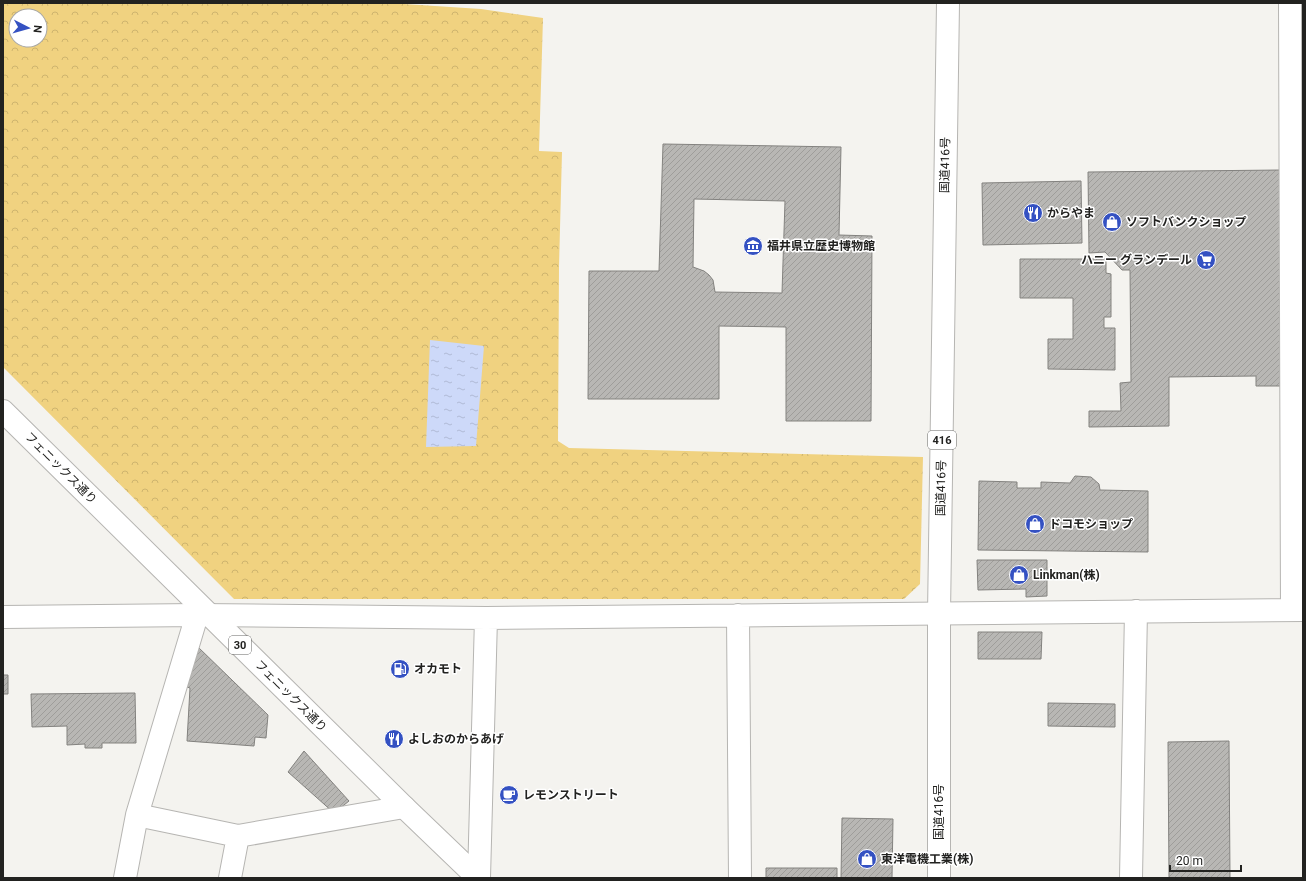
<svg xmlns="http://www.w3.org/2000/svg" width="1306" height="881" viewBox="0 0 1306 881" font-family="Roboto,'Noto Sans JP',sans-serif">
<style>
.park{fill:url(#park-crowns);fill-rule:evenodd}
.water{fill:url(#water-ripples)}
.building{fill:url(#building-hatch);stroke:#83827f;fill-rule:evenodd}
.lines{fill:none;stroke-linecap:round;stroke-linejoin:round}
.minor-casing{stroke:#b6b5b2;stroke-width:24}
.major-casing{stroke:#b6b5b2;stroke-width:24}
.highway-casing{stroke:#b6b5b2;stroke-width:24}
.minor{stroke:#fff;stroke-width:22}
.major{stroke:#fff;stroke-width:22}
.highway{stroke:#fff;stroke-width:22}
.labels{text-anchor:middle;stroke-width:3;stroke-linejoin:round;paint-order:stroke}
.shield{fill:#fff;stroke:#646463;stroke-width:1}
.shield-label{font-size:11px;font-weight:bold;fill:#222220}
.street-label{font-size:12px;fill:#222220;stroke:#fff}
.poi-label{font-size:12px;font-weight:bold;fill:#222220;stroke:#fff;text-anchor:start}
</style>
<defs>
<pattern id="park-crowns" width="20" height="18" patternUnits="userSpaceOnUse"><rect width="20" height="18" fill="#f0d280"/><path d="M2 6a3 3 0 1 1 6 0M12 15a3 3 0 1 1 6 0" fill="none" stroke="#ceb46e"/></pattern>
<pattern id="water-ripples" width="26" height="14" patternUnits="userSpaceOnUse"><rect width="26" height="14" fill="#cdd9f9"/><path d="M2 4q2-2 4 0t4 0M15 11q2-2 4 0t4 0" fill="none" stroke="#b0bad5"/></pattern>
<pattern id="building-hatch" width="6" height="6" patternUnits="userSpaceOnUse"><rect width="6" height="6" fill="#b8b7b4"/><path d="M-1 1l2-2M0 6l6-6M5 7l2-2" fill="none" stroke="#9e9d9a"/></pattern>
</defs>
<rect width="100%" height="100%" fill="#f4f3ef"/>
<path class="park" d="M3,3H389L481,9L543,18L539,151L562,152L559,267L558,441L569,448L923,457L920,584L904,599H234L3,367ZM16,16H40V40H16Z"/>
<path class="water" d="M430,340L484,346L476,446L426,447Z"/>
<path class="building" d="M663,144L841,147L839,235L872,236L871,421H786V327L719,326V399H588L589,271H659ZM694,199L785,201L782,293L715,292L713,280L709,275L704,271L693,267Z
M1281,170L1283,386H1256V376L1169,377V426L1089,427V411H1121L1120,383L1131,382L1130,270H1122L1105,252L1089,253L1088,172Z
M1081,181L1082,243L983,245L982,183Z
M1020,259H1106V273L1111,274V317H1104V328H1115V370L1048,369V339H1073V298H1020Z
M1075,476L1091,477L1099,484L1100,490L1148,491V552L978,550L979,481L1017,482V488H1041V482L1070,483Z
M977,560H1047V596L1026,597V589L978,590Z
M978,632H1042L1041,659H978Z
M198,647L268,715L266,738L255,737L254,746L187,741L190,688L187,687Z
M3,675H8V694H3Z
M135,693L136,743H102V748H85V744L67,745V726L32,727L31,694Z
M1048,703L1115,704V727L1048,726Z
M1229,741L1230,878H1169L1168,742Z
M304,751L349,801L334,813L288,772Z
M842,818L893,819L892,878H841Z
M766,868H837V878H766Z"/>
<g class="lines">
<g class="minor-casing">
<path id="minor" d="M1290,3L1292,609
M738,615L740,878
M3,617L197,615L486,618L1303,610
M137,815L238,836L404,807
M125,878L137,815L197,615
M230,878L238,836
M479,878L486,618
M1131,878L1136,611"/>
</g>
<g class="major-casing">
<path id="major" d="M3,411L404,807L478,878"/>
</g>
<g class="highway-casing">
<path id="highway" d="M939,878V614L948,3"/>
</g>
<use href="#minor" class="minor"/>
<use href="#major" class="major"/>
<use href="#highway" class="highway"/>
</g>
<defs>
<g id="restaurant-disc" transform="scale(1)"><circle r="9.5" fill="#3451c2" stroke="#fff"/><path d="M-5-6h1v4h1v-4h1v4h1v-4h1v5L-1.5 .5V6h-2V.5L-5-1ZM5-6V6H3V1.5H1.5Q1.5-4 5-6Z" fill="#fff"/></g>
<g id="shop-disc" transform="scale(1)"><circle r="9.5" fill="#3451c2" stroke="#fff"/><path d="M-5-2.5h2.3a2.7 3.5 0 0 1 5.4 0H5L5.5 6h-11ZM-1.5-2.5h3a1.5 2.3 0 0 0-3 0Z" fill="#fff"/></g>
<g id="museum-disc" transform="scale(1)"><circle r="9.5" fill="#3451c2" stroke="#fff"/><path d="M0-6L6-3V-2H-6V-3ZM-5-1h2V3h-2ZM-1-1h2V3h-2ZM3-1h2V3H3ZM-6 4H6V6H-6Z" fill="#fff"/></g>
<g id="supermarket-disc" transform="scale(1)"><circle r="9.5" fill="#3451c2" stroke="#fff"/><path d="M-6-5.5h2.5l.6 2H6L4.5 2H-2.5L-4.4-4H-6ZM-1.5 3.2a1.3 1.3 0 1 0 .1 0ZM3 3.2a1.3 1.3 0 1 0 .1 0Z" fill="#fff"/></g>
<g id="fuel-disc" transform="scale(1)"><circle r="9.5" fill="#3451c2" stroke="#fff"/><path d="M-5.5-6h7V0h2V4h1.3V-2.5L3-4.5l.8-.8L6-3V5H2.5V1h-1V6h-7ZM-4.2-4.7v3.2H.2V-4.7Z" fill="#fff"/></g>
<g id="cafe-disc" transform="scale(1)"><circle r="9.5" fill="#3451c2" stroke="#fff"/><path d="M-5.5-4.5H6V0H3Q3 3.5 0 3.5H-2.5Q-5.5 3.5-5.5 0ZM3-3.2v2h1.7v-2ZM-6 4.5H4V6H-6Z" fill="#fff"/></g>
</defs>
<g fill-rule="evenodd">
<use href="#restaurant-disc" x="1033" y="213"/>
<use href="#shop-disc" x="1112" y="222"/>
<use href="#museum-disc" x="753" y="246"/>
<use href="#supermarket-disc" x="1206" y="260"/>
<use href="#shop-disc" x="1035" y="524"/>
<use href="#shop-disc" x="1019" y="575"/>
<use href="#fuel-disc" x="400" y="669"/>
<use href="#restaurant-disc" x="394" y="739"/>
<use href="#cafe-disc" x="509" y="795"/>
<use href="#shop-disc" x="867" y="859"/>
</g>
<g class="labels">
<g class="shield">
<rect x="928" y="431" width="28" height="18" rx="3"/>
<rect x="229" y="636" width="22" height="18" rx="3"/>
</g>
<g class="shield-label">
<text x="942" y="444">416</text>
<text x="240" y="649">30</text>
</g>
<g class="street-label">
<text transform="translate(945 165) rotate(-89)" y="4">国道416号</text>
<text transform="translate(61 468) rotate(45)" y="4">フェニックス通り</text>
<text transform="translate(941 488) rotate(-89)" y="4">国道416号</text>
<text transform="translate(291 696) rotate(45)" y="4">フェニックス通り</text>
<text transform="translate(939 812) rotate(-90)" y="4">国道416号</text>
</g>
<g class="poi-label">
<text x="1047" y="217">からやま</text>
<text x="1126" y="226">ソフトバンクショップ</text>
<text x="767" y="250">福井県立歴史博物館</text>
<text x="1192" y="264" text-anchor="end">ハニー グランデール</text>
<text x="1049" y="528">ドコモショップ</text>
<text x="1033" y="579">Linkman(株)</text>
<text x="414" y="673">オカモト</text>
<text x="408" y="743">よしおのからあげ</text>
<text x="523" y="799">レモンストリート</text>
<text x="881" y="863">東洋電機工業(株)</text>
</g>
</g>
<rect width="1306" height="881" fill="none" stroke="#222220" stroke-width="8"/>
<g transform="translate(28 28) rotate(96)"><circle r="19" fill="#ffffff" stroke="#a7a7a6"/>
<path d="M0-3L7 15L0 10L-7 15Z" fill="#3451c2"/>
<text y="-6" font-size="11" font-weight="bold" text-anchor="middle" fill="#222220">N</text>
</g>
<path d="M1170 865v6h71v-6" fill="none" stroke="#222220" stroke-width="2"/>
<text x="1176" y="865" font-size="12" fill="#222220" stroke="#ffffff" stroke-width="3" paint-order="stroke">20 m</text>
</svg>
